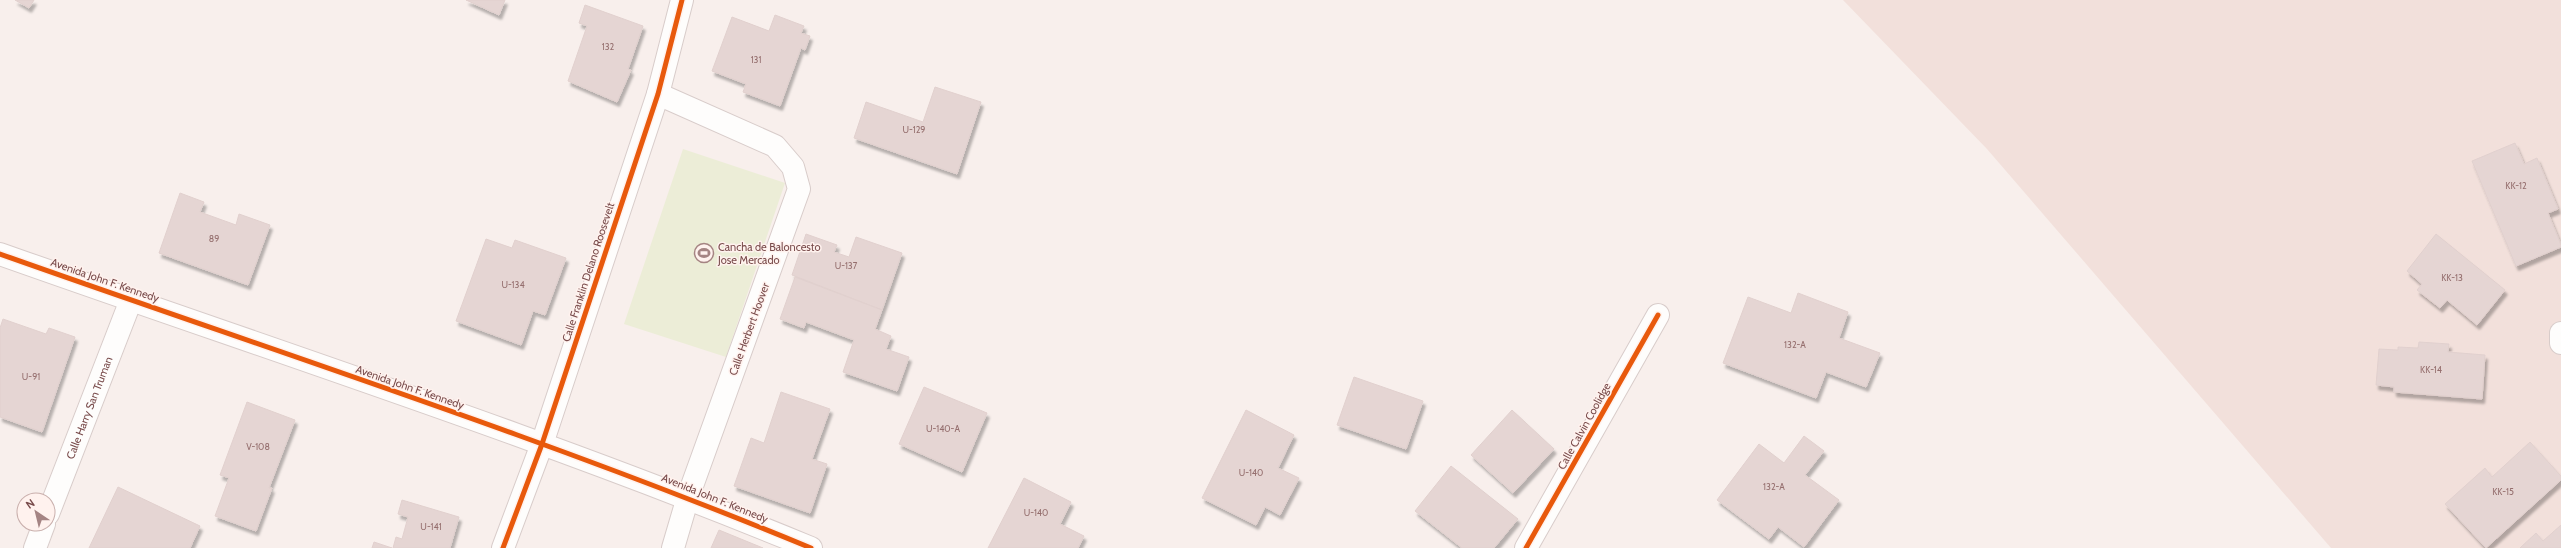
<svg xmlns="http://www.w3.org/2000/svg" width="2561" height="548" viewBox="0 0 2561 548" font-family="Cabin,sans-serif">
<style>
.residential{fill:#f2e0db}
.green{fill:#ecedd7}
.building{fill:#e5d5d3;stroke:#e1d0ce;filter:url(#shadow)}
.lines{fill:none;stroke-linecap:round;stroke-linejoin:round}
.street-casing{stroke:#d8ccca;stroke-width:24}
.street{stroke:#fefdfc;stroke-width:22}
.cycleway-casing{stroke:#fff2ee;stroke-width:8}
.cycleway{stroke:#e8590c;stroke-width:5}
.labels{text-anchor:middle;stroke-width:3;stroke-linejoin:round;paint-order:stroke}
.number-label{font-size:9px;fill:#956f6e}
.poi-label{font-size:11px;fill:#784a4a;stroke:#fff2ee;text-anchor:start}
.street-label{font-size:11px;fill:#784a4a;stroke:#fff2ee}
</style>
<defs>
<filter id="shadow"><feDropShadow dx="2.5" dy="4.5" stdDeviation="1" flood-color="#0004"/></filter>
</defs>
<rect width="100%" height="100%" fill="#f8efec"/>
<polygon class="residential" points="1843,0 2561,0 2561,548 2331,548 1987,149"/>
<polygon class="green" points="683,149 785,183 726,357 624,324"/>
<g class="building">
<polygon points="15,0 34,0 29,8"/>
<polygon points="466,0 505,0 499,15"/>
<polygon points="585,5 643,26 628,69 631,70 617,102 568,81 587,26 579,23"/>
<polygon points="775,15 804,26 801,33 810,36 805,50 801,48 780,106 743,92 746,84 712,71 732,17 769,31"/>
<polygon points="935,87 981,102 957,174 854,138 866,102 923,122"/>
<polygon points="2515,143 2524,164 2537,158 2558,209 2548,213 2561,245 2561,247 2516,266 2472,161"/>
<polygon points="180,193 204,202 200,212 236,225 239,214 270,225 248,285 159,253"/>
<polygon points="806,234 837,245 834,252 849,257 856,237 902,253 882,310 792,275"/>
<polygon points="2436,234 2505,290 2477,325 2447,300 2440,308 2417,290 2422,284 2407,271"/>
<polygon points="486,239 512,248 515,240 566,258 545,315 533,311 521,345 456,321"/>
<polygon points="795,277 882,310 875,329 891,336 886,349 909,357 897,391 843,372 854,340 806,322 804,328 780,319"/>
<polygon points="1798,293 1848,312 1839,338 1880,353 1866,387 1826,372 1816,398 1723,363 1748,297 1791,313"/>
<polygon points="3,319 46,334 49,328 75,337 42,432 0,417 0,328"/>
<polygon points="2419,342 2449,344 2448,352 2485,355 2482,399 2394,392 2394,387 2376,385 2379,349 2398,350 2398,347 2418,348"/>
<polygon points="1354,377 1423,401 1406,449 1337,425"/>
<polygon points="924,387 987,413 962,472 899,444"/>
<polygon points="781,392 830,409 812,459 827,464 810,513 734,486 751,438 764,443"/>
<polygon points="247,402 295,420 269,488 272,488 256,531 215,516 229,478 220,475"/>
<polygon points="1246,410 1294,435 1278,468 1299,478 1280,515 1265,507 1256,525 1202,498"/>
<polygon points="1512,410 1554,449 1513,493 1471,455"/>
<polygon points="1804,436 1824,451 1805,475 1839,500 1804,547 1778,527 1769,539 1717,500 1759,444 1784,463"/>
<polygon points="2530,442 2561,476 2561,480 2486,548 2445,504 2485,468 2492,477"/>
<polygon points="1451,466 1518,519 1494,548 1462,548 1415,511"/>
<polygon points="1024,478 1071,502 1060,524 1084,536 1078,548 988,548"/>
<polygon points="118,487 200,526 190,548 89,548"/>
<polygon points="402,500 459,517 450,548 393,548 396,537 402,539 408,517 398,514"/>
<polygon points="2561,525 2561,548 2520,548 2536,533 2543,541"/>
<polygon points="719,530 763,548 711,548"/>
<polygon points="374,542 392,548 372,548"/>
</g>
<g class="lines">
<defs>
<g id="street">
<polyline points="658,94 775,146 793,167 799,189 688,497 673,548"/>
<path d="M 0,254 C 271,350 545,438 811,548"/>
<polyline points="2561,333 2561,343"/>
<path id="s1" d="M 48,514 L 131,300"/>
<polyline points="35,548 44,524"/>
<polyline points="503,548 542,444 658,94 682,0"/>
<polyline points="1526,548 1658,315"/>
</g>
</defs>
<use href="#street" class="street-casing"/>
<use href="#street" class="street"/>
<defs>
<g id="cycleway">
<path d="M 0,254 C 271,350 545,438 811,548"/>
<polyline points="503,548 542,444 658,94 682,0"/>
<polyline points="1526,548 1658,315"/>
</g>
</defs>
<use href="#cycleway" class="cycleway-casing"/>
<use href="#cycleway" class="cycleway"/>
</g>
<defs>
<symbol id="stadium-ring" viewBox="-11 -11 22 22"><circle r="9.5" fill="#fff2ee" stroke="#a58483" stroke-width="1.5"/><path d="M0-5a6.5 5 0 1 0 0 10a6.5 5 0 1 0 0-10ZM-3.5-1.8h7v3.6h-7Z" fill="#a58483"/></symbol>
</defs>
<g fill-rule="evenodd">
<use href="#stadium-ring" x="693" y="242" width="22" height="22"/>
</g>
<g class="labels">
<g class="number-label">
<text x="608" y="50">132</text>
<text x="756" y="63">131</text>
<text x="914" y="133">U-129</text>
<text x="2516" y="189">KK-12</text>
<text x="214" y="242">89</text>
<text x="846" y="269">U-137</text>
<text x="2452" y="281">KK-13</text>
<text x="513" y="288">U-134</text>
<text x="1795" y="348">132-A</text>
<text x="2431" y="373">KK-14</text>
<text x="31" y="380">U-91</text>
<text x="943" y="432">U-140-A</text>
<text x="258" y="450">V-108</text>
<text x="1251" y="476">U-140</text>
<text x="1774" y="490">132-A</text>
<text x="2503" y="495">KK-15</text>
<text x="1036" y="516">U-140</text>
<text x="431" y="530">U-141</text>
</g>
<g class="poi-label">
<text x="718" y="251">Cancha de Baloncesto<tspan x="718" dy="13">Jose Mercado</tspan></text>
</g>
<g class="street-label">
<text transform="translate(588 272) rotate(-72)" y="4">Calle Franklin Delano Roosevelt</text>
<text transform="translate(105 280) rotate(19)" y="4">Avenida John F. Kennedy</text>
<text transform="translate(749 329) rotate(-70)" y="4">Calle Herbert Hoover</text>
<text transform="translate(410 387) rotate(19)" y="4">Avenida John F. Kennedy</text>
<text dy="4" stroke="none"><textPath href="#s1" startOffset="114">Calle Harry San Truman</textPath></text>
<text transform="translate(1584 426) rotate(-61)" y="4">Calle Calvin Coolidge</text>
<text transform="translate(715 498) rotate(22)" y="4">Avenida John F. Kennedy</text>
</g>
</g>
<g transform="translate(36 512) rotate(325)"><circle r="19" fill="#fff2ee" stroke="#c9afac"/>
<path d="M0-3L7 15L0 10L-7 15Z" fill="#a58483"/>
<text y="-6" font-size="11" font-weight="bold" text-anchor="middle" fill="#784a4a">N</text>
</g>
</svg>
